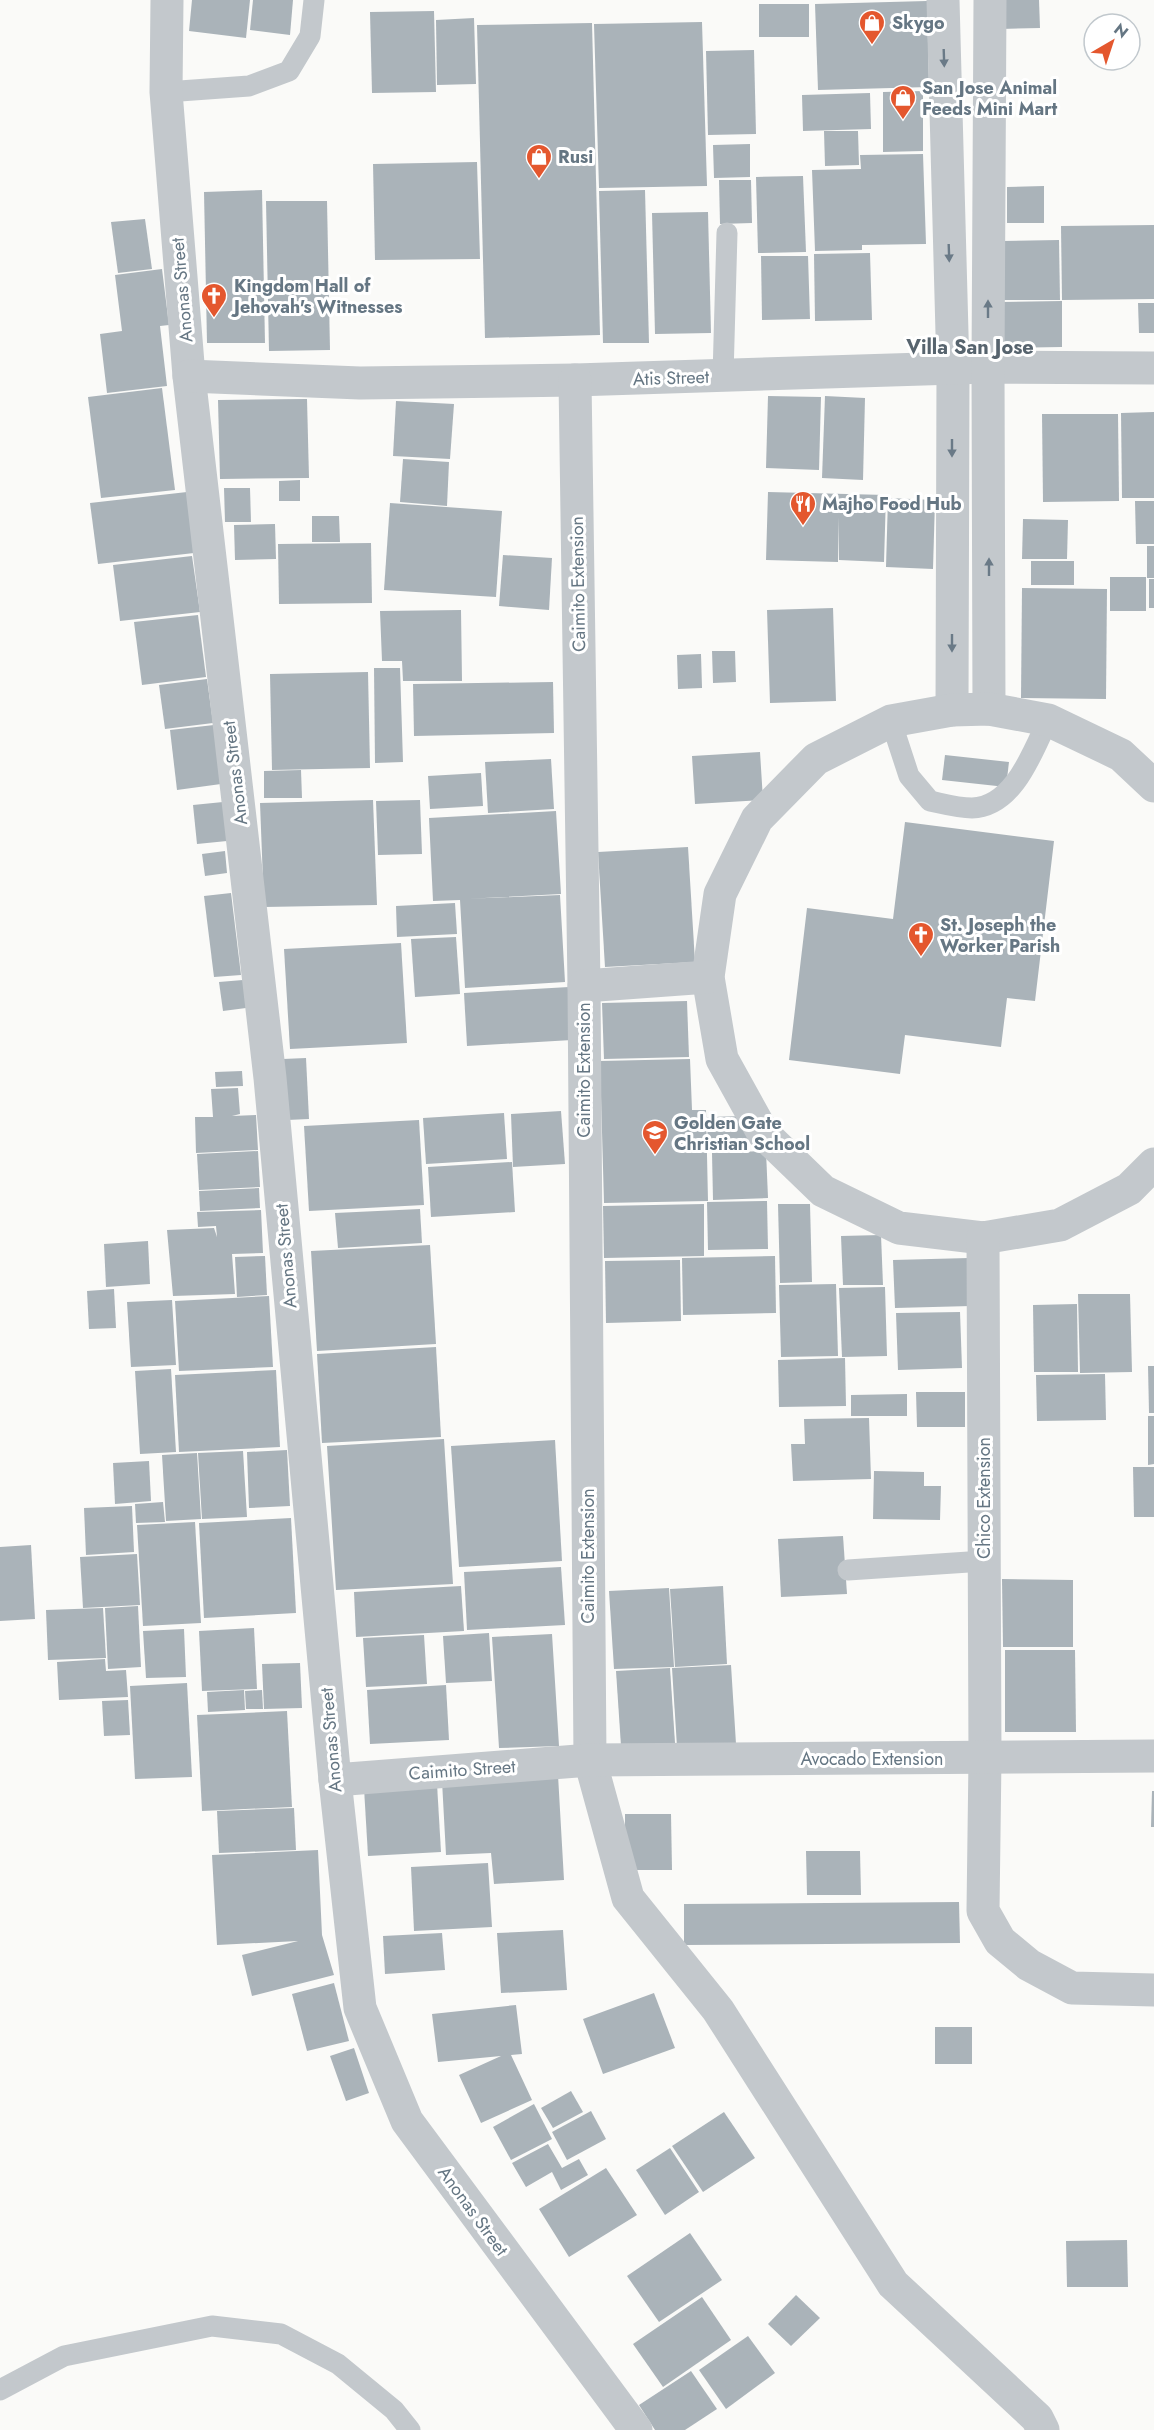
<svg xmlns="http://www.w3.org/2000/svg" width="1154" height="2430" viewBox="0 0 1154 2430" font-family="Jost,sans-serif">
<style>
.building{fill:#aab3b9}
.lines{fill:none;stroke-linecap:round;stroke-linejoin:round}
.lane{stroke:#c3c8cc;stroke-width:21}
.street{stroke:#c3c8cc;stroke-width:33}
.oneway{fill:#6a7a87}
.labels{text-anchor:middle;stroke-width:6;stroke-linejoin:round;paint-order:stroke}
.poi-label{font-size:18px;font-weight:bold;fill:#657683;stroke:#fff;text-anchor:start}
.street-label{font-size:18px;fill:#657683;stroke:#fff}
.neighbourhood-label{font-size:20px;font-weight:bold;fill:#57646e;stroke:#fff}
</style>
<rect width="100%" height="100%" fill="#fafaf8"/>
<g class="building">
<polygon points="192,0 250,0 246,38 189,31"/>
<polygon points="253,0 293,0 290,35 250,30"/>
<polygon points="999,0 1039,0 1040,28 1000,29"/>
<polygon points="927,1 929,87 818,90 815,4"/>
<rect x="759" y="4" width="50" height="33"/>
<polygon points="434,11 436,92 372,93 370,12"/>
<polygon points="474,18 476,84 437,85 436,20"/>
<polygon points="702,22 707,186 599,188 594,24"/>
<polygon points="592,23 600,335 485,338 477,25"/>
<polygon points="754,50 756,134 708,135 706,51"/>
<polygon points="923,91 923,151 883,152 883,92"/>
<polygon points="870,93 871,129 803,131 802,95"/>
<polygon points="824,131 858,131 859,165 825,166"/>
<polygon points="750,144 750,177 714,178 713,145"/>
<polygon points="923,154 926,244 862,245 862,250 815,251 812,170 861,169 860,155"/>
<polygon points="477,162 480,259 375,260 373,164"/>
<polygon points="803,176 806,252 758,253 756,177"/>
<polygon points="719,180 751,180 752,223 720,224"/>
<polygon points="1044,186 1044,223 1007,223 1007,187"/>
<polygon points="262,190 265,343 207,343 204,192"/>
<polygon points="645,190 649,343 603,343 599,191"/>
<polygon points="266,201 327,201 330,350 269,351"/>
<polygon points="708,212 711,333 655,334 652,213"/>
<polygon points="145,219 152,269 118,273 111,222"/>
<polygon points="1154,225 1154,299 1062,300 1061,226"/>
<polygon points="1059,240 1060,300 1003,300 1002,241"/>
<polygon points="870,253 872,320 815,321 814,254"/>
<polygon points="761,256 808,256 810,319 762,320"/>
<polygon points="162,269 169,325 160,326 167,386 107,393 100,334 122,331 115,275"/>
<polygon points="1062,301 1062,347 1004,348 1003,302"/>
<polygon points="1138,303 1154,303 1154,333 1139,333"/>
<polygon points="162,388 175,490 101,498 88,397"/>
<polygon points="768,396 821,397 819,470 766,468"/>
<polygon points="825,396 865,398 863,480 822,478"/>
<polygon points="307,399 309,478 220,479 218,400"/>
<polygon points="396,401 454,404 450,459 393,456"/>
<polygon points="1154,412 1154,498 1122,498 1121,413"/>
<polygon points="1042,414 1118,414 1119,501 1043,502"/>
<polygon points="403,459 449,462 447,506 400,502"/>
<polygon points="300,480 300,501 279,501 279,481"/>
<polygon points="224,488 250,488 251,522 225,522"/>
<polygon points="187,492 194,553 98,564 90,503"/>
<polygon points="768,492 886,495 884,562 839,560 839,517 838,562 766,560"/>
<polygon points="888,498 935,500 933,569 886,567"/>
<polygon points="1135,501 1154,501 1154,544 1136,544"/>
<polygon points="390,503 502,511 496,597 384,590"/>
<polygon points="312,516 339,516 340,542 312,542"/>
<polygon points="1023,519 1068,520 1067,559 1022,559"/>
<polygon points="275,524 276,559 235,560 234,525"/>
<polygon points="371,543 372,603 279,604 278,544"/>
<rect x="1147" y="546" width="7" height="32"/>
<polygon points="503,555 552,558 549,610 499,606"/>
<polygon points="192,556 200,612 120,621 113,565"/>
<rect x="1031" y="561" width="43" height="24"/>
<rect x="1110" y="577" width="36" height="34"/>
<rect x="1149" y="579" width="5" height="29"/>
<polygon points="1022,588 1107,589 1106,699 1021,698"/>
<polygon points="833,608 836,701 770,703 767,610"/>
<polygon points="461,610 462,681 403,681 402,661 382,661 380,611"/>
<polygon points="198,615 206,677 142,685 134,622"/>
<polygon points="712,651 735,651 736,682 713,683"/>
<polygon points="701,654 702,688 678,689 677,655"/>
<polygon points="374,668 400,668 403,762 375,763"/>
<polygon points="368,672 370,768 272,770 270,674"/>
<polygon points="207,679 213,723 165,729 159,685"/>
<polygon points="553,682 554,733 414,736 413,684"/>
<polygon points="214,725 221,784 177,790 170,730"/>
<polygon points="760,752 763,800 695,804 692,756"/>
<polygon points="945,755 1009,762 1006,787 942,780"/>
<polygon points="551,759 554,809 488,813 485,762"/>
<polygon points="301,770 302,798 264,798 264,771"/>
<polygon points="481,773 483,806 430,809 428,776"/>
<polygon points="373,800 377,905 264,907 260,803"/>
<polygon points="420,800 422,854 378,855 376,801"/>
<polygon points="223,802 227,841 197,844 193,805"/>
<polygon points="556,811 561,894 464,899 560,895 565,982 465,988 460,900 433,901 429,818"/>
<polygon points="905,822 1054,841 1035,1001 1007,998 1001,1047 905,1035 900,1074 789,1060 807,908 893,919"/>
<polygon points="688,847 695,962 605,967 598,852"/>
<polygon points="225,851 227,873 205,876 202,854"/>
<polygon points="231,893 241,975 214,977 204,896"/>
<polygon points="455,903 457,934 397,937 396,906"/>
<polygon points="456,937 460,994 415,997 411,939"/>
<polygon points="401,943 407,1043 290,1049 284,949"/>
<polygon points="243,980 246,1008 223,1011 219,982"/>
<polygon points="569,987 572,1040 467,1046 464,993"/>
<polygon points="687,1001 689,1057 604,1059 602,1003"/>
<polygon points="306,1058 309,1119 287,1120 283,1059"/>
<polygon points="690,1059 692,1110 706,1110 708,1201 604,1203 600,1061"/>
<polygon points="242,1071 243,1086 216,1087 215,1072"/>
<polygon points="238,1088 240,1114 232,1116 256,1115 258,1150 196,1153 195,1117 213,1117 211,1089"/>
<polygon points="561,1111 565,1164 513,1167 511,1114"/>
<polygon points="504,1113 507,1159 426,1164 423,1118"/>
<polygon points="748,1116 749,1150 708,1151 707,1117"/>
<polygon points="419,1120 424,1205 309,1211 304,1126"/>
<polygon points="258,1151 260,1187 199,1190 197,1154"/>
<polygon points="766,1151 768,1198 713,1200 712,1153"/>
<polygon points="512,1162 515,1212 431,1217 428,1167"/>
<polygon points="259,1188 260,1208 200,1211 199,1191"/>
<polygon points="767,1201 768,1249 708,1250 707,1202"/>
<polygon points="704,1204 704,1256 604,1258 603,1206"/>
<polygon points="778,1204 810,1204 812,1282 780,1283"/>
<polygon points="420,1209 422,1243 338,1248 335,1213"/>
<polygon points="261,1210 263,1253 232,1254 235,1294 173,1296 167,1230 214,1228 217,1237 216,1226 198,1227 197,1212"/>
<polygon points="881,1235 883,1285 843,1285 841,1236"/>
<polygon points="148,1241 150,1284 106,1287 104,1244"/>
<polygon points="430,1245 436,1344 317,1351 311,1251"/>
<polygon points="265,1256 267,1295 237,1297 235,1257"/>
<polygon points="775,1256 776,1313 683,1315 682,1258"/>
<polygon points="969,1258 971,1306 895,1308 893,1260"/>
<polygon points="680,1260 681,1321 606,1323 605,1261"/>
<polygon points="836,1284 838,1356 781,1357 779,1285"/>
<polygon points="885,1287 887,1356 842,1357 839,1288"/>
<polygon points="114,1289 116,1328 89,1329 87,1291"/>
<polygon points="1078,1294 1130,1294 1132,1372 1080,1373"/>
<polygon points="269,1296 273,1367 179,1371 175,1301"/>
<polygon points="172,1300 176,1365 131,1367 127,1302"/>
<polygon points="1077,1304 1078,1372 1034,1372 1033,1305"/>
<polygon points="960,1312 962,1368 898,1370 896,1313"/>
<polygon points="436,1347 441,1437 322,1443 317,1354"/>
<polygon points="845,1358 846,1406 779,1407 778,1360"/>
<polygon points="1148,1366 1154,1366 1154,1413 1149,1413"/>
<polygon points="171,1369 176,1452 140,1454 135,1371"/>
<polygon points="276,1370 280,1447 179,1452 175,1375"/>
<polygon points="1105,1374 1106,1420 1037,1421 1036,1375"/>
<polygon points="916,1392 965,1392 965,1427 917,1427"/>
<polygon points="907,1394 907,1416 851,1416 851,1395"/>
<polygon points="1148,1416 1154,1416 1154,1464 1148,1465"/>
<polygon points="869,1418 871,1479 793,1481 791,1444 805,1444 804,1419"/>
<polygon points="444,1439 453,1584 336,1590 327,1446"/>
<polygon points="555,1440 562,1561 459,1567 451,1446"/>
<polygon points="287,1450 290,1506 249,1508 247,1452"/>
<polygon points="243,1451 247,1517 202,1519 198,1453"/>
<polygon points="197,1453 201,1519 166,1521 162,1455"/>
<polygon points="149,1461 151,1501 115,1504 113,1463"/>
<polygon points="1133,1467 1154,1467 1154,1517 1134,1517"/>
<polygon points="874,1471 924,1472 924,1486 941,1486 940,1520 873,1519"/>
<polygon points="163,1502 165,1522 136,1523 135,1504"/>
<polygon points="132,1506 134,1552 86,1555 84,1508"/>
<polygon points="291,1518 296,1613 204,1618 199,1523"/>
<polygon points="195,1522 201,1623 143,1626 137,1525"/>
<polygon points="843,1536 847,1594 781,1597 778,1539"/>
<polygon points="31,1545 35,1619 0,1621 0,1547"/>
<polygon points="137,1554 140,1605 83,1608 80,1557"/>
<polygon points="561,1567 565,1625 467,1630 464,1572"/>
<polygon points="1002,1579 1073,1580 1073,1647 1003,1647"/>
<polygon points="461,1586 464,1631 356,1637 354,1592"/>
<polygon points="723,1586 727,1664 675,1667 670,1589"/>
<polygon points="669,1588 674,1667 614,1669 609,1591"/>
<polygon points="138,1606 141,1667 108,1669 105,1608"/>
<polygon points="103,1608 106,1658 48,1660 46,1610"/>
<polygon points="254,1628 257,1689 202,1691 199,1631"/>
<polygon points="184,1629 186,1677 146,1678 143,1631"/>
<polygon points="489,1633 492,1681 446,1683 443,1636"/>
<polygon points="552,1634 559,1746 499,1748 492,1637"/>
<polygon points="424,1635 427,1684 366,1687 363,1638"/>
<polygon points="1005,1650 1075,1650 1076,1732 1005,1732"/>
<polygon points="105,1659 106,1671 126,1670 128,1697 59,1700 57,1662"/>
<polygon points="300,1663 302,1708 264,1709 262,1664"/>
<polygon points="731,1665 736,1744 677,1747 672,1668"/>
<polygon points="670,1668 675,1743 621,1746 616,1671"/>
<polygon points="187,1683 192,1777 135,1779 130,1686"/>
<polygon points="446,1685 449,1740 370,1744 367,1690"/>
<polygon points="244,1690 245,1710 208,1712 207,1692"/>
<polygon points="262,1690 263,1709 246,1709 245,1691"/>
<polygon points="128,1700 130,1735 104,1736 102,1701"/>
<polygon points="287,1711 292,1807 202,1811 197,1715"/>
<polygon points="558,1775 564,1880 494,1884 491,1853 446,1855 442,1781"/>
<polygon points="437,1784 441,1852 368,1856 364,1788"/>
<polygon points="1152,1791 1154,1791 1154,1827 1151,1827"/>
<polygon points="294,1808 296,1850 219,1853 217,1811"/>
<polygon points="625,1814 671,1814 672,1870 625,1870"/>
<polygon points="318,1850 322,1935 334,1975 252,1996 242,1955 298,1941 217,1945 212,1855"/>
<polygon points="806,1851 860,1851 861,1895 807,1895"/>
<polygon points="488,1863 492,1927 414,1931 411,1867"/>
<polygon points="959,1902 960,1943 684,1945 684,1904"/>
<polygon points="563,1930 567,1990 501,1993 497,1933"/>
<polygon points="442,1933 445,1970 385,1974 383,1936"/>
<polygon points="334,1983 349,2041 307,2051 292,1994"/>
<polygon points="654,1993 675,2048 603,2074 583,2019"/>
<polygon points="516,2005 522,2054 511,2055 532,2100 481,2123 459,2075 501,2056 438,2062 432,2014"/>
<rect x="935" y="2027" width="37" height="37"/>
<polygon points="354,2048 369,2093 346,2101 330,2056"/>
<polygon points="571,2091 583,2112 553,2128 541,2108"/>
<polygon points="534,2104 552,2139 511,2160 493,2127"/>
<polygon points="591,2111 606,2139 567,2160 552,2132"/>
<polygon points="724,2112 755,2158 703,2192 672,2146"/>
<polygon points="548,2144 562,2168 579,2159 588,2175 561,2190 552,2172 526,2187 512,2163"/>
<polygon points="670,2148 699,2192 665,2215 636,2170"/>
<polygon points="606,2168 637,2215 569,2257 539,2209"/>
<polygon points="690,2233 722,2280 659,2322 627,2276"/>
<polygon points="1127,2240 1128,2287 1067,2287 1066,2241"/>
<polygon points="796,2295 820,2318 791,2346 768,2324"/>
<polygon points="702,2297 731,2340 663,2387 633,2344"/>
<polygon points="748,2336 775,2373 726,2409 699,2370"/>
<polygon points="691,2371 717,2409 685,2430 655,2430 639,2405"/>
</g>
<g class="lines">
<g class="lane">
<polyline points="166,92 249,86 289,71 310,36 314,0"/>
<polyline points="723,376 727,233"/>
<path d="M 891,721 L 909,776 L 930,801 C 944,804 958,808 972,808 C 1014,807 1033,751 1048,720"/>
<polyline points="848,1570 984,1561"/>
<polyline points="0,2390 64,2356 212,2326 281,2334 338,2364 394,2410 410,2430"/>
</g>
<g class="street">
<polyline points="167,0 166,92 189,376 270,1078 335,1780 360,2008 407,2121 636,2430"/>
<polyline points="943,0 953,370 952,710"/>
<polyline points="189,376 360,383 575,380 988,367 1154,368"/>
<polyline points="575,380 584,986 590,1760 628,1898 718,2010 893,2284 1037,2418 1043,2430"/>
<polyline points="989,709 988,367 990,0"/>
<polyline points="1154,786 1121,755 1048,720 989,709 952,710 891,721 816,759 757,819 720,894 708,977 722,1059 763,1133 823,1191 899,1228 983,1238 1060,1225 1129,1189 1154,1164"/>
<polyline points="584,986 708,977"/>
<polyline points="983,1238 985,1758 983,1911 1000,1941 1029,1965 1072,1988 1154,1990"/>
<polyline points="335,1780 590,1760 1154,1756"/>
</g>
</g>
<defs><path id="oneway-solid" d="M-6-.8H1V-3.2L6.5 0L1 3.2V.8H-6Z" transform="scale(1.5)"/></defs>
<g class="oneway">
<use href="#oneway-solid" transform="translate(944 58) rotate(88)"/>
<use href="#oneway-solid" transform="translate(949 253) rotate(88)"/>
<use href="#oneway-solid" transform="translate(988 309) rotate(-90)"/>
<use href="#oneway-solid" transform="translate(952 448) rotate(90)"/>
<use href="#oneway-solid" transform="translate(989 567) rotate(-90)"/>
<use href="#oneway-solid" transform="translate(952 643) rotate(90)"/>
</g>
<defs>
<symbol id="shop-pin" viewBox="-11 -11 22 30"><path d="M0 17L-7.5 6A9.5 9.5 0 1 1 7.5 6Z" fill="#e4572e" stroke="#fff"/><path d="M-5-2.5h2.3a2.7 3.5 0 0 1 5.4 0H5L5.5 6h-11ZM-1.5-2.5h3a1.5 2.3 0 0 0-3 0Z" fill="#fff"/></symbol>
<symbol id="church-pin" viewBox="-11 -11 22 30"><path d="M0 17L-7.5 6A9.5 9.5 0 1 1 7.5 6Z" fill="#e4572e" stroke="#fff"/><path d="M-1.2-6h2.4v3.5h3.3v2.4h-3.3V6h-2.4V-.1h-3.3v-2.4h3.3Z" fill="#fff"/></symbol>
<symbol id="restaurant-pin" viewBox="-11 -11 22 30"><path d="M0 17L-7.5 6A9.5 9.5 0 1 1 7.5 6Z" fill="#e4572e" stroke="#fff"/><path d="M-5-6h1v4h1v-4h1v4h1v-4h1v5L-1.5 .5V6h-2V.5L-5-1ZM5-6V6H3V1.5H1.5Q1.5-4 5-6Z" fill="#fff"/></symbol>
<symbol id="school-pin" viewBox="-11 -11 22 30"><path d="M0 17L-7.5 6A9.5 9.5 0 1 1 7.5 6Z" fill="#e4572e" stroke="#fff"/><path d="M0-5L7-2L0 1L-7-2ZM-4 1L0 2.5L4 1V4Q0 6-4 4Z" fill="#fff"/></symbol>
</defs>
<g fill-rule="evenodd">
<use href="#shop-pin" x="857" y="8" width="30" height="40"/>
<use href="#shop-pin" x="888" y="83" width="30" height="40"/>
<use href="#shop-pin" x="524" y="142" width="30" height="40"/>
<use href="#church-pin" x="199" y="281" width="30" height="40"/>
<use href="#restaurant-pin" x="788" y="489" width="30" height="40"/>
<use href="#church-pin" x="906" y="920" width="30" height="40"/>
<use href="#school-pin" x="640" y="1118" width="30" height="40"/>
</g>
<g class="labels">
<g class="poi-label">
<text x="892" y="29">Skygo</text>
<text x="922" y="94">San Jose Animal<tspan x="922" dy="21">Feeds Mini Mart</tspan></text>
<text x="558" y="163">Rusi</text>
<text x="234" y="292">Kingdom Hall of<tspan x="234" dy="21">Jehovah's Witnesses</tspan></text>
<text x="822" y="510">Majho Food Hub</text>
<text x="940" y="931">St. Joseph the<tspan x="940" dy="21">Worker Parish</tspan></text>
<text x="674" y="1129">Golden Gate<tspan x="674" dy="21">Christian School</tspan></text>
</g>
<g class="street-label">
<text transform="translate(182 290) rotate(-95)" y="6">Anonas Street</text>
<text transform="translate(671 378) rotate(-2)" y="6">Atis Street</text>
<text transform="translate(578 584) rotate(-91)" y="6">Caimito Extension</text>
<text transform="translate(235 773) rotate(-97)" y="6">Anonas Street</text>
<text transform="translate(584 1070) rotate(-90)" y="6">Caimito Extension</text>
<text transform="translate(286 1256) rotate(-95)" y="6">Anonas Street</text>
<text transform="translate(984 1498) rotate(-90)" y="6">Chico Extension</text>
<text transform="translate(588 1556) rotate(-90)" y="6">Caimito Extension</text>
<text transform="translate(331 1740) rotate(-95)" y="6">Anonas Street</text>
<text x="872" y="1765">Avocado Extension</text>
<text transform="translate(462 1770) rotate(-4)" y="6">Caimito Street</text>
<text transform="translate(473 2211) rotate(54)" y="6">Anonas Street</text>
</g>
<g class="neighbourhood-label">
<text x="970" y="354">Villa San Jose</text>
</g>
</g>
<g transform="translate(1112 42) rotate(39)"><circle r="28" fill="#ffffff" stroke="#c1c8cd" stroke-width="1.5"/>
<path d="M0-4.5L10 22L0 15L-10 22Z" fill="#e4572e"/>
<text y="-9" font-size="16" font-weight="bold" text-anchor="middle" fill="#657683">N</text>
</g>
</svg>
